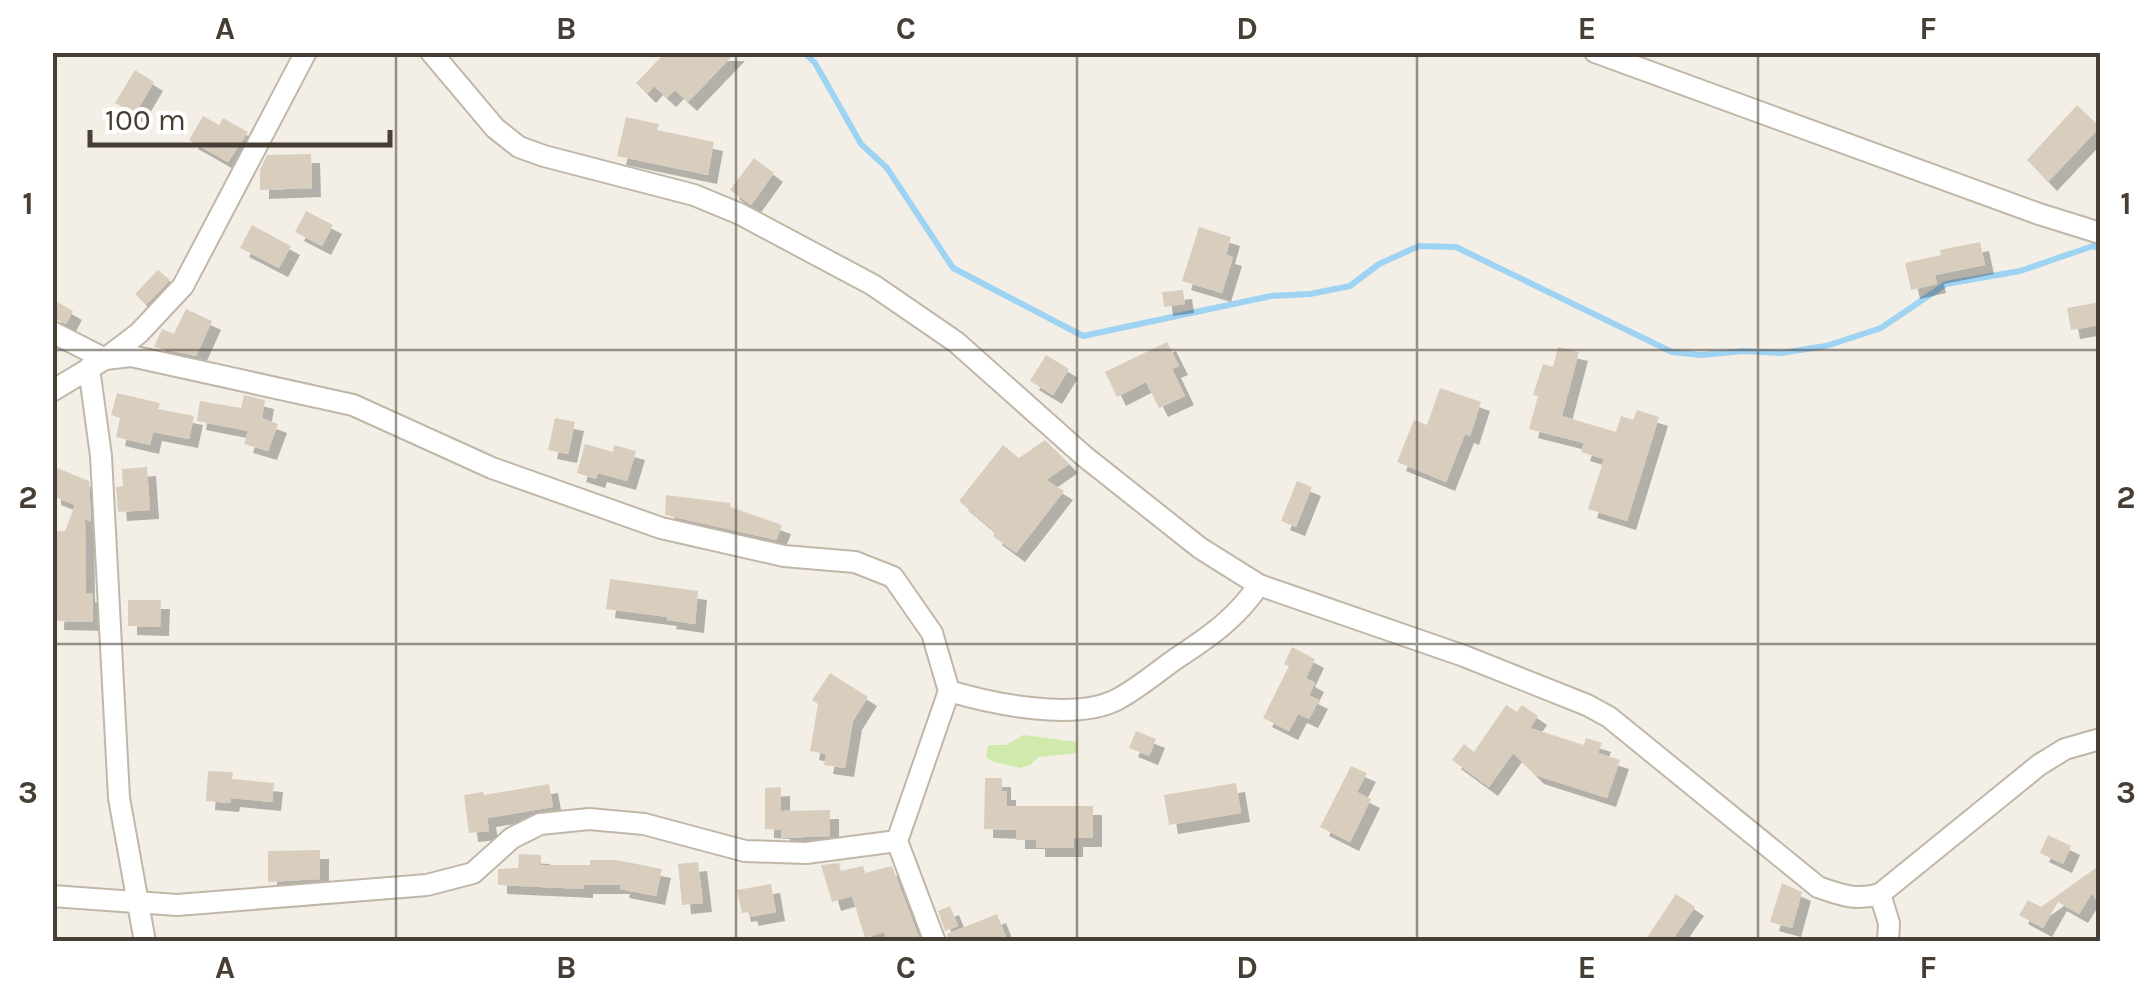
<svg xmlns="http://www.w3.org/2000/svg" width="2153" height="994" viewBox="0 0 2153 994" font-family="Karla,sans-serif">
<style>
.green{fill:#d0eaad}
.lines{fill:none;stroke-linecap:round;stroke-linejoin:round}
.stream{stroke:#9fd3f3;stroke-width:6}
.building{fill:#d9cdbe;filter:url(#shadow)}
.minor-casing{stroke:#c0b7a8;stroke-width:24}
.minor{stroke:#fff;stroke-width:20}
.grid{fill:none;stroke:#473f35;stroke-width:2.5;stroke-opacity:0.55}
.neatline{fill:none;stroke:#473f35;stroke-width:4}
.grid-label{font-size:32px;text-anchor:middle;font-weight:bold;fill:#473f35}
</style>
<defs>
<filter id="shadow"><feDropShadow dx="9" dy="9" stdDeviation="0" flood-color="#0004"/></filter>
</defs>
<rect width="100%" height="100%" fill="#f4efe6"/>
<polygon class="green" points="1023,735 1078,742 1077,753 1039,757 1030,765 1020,768 994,762 986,757 988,745 1006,745"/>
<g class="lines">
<polyline class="stream" points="804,52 815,63 861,144 887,168 953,268 1083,336 1271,296 1310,294 1350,286 1379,264 1419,246 1456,247 1672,352 1701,355 1744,351 1781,353 1826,346 1881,328 1946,284 2020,271 2093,246 2100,249"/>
</g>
<g class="building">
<polygon points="666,52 736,52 688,102 675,90 667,98 654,86 647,94 636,83"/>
<polygon points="135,70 154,82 135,114 115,103"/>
<polygon points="2077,105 2100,127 2048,182 2027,160"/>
<polygon points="203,116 219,125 223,118 248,132 228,162 189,140"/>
<polygon points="626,117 659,124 657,130 714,142 708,175 617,156"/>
<polygon points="311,154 312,188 260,190 260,170 267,155"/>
<polygon points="754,158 774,173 751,205 730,190"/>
<polygon points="306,211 333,225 322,246 295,232"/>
<polygon points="252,225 291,246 279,268 240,248"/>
<polygon points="1199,227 1231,237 1226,255 1233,257 1222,293 1182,281"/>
<polygon points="1980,242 1985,265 1935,275 1937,284 1911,290 1905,263 1941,255 1940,250"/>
<polygon points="158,270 170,280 146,305 135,294"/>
<polygon points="1183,290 1185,304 1164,307 1162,292"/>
<polygon points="52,299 73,311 66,324 52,318"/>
<polygon points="2100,302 2100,325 2071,330 2067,308"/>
<polygon points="186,309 212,321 196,356 154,347 162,329 174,334"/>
<polygon points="1167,342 1179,366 1172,369 1185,396 1159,408 1146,382 1117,397 1105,372"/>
<polygon points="1558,347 1579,352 1562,416 1616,432 1621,416 1633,420 1637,410 1659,417 1627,521 1588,509 1604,459 1581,452 1584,443 1529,429 1538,396 1533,395 1543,364 1553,367"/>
<polygon points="1046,355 1069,369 1053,395 1030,381"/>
<polygon points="1440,388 1481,402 1470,436 1465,434 1446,482 1397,462 1414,420 1427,425"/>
<polygon points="117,393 160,403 158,409 194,416 189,439 153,432 150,445 116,437 120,418 111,415"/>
<polygon points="244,395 265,400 262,418 278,424 268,451 244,444 248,431 197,421 200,401 241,408"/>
<polygon points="555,418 575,422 568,454 548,450"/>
<polygon points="1045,440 1069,464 1046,480 1064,491 1016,553 993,536 995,532 959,501 1003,445 1019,458"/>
<polygon points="585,444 613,452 614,445 636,451 627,481 598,473 596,479 577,473"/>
<polygon points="147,467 150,510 118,512 116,487 123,486 122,469"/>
<polygon points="57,468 89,481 91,522 85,519 86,593 93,594 93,622 55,621 57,565 52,565 52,531 65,531 75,505 52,496 52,480"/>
<polygon points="1297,481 1312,487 1296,527 1281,521"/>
<polygon points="666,495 730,503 730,507 782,525 776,540 665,515"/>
<polygon points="610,579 698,591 695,624 667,620 668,617 606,609"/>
<polygon points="128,600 161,600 160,627 128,626"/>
<polygon points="1292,647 1315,659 1306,678 1315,683 1309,695 1319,700 1309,719 1298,714 1289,731 1263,718 1289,666 1284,664"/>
<polygon points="830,673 868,697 853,721 845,768 824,765 826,754 810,751 818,704 812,700"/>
<polygon points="1506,705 1517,712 1522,705 1538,716 1530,728 1584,745 1586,738 1602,743 1598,753 1620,760 1607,798 1535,775 1513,753 1489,787 1452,760 1464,744 1474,752"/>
<polygon points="1136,731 1156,739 1149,756 1129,748"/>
<polygon points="1351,766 1367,773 1357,792 1371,799 1350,842 1320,827"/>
<polygon points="208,771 233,772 232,779 274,783 272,802 231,798 230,803 206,801"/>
<polygon points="985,778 1002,778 1002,791 1007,791 1007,806 1093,806 1093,838 1074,838 1074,848 1036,848 1036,840 1016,840 1016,830 984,829"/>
<polygon points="1236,783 1241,813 1169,825 1164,795"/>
<polygon points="549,784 553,807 487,818 489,831 469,833 464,795 483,792 484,795"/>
<polygon points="781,787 781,811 830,810 830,836 781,838 781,830 765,829 765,788"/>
<polygon points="2048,835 2071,846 2063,864 2040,853"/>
<polygon points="320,850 320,879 268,882 268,851"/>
<polygon points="519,854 541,855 541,865 590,865 590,860 616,860 662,869 656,896 620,889 621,885 584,885 584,889 498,885 498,869 518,868"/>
<polygon points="698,862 703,903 682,905 678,864"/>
<polygon points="839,863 841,871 863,866 865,873 892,866 920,940 888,942 884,932 865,938 852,896 832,902 821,865"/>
<polygon points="2100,865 2100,906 2092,893 2079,914 2058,902 2043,928 2019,915 2028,900 2041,907"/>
<polygon points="1782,883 1802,892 1792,928 1770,922"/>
<polygon points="771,884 776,912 750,917 748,912 742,913 737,890"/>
<polygon points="1676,894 1695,907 1671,942 1644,942"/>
<polygon points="950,906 958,926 945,931 938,911"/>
<polygon points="997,914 1008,942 948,942 947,934"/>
</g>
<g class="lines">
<defs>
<g id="minor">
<path d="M 431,52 L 495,128 L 519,147 L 544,156 L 694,195 L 740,214 L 873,285 L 956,342 L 1084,456 L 1200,548 L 1259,585 L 1464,656 L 1587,705 L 1609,717 L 1818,887 C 1841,895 1856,901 1880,894 L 2039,765 L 2065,749 L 2100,739"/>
<polyline points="1595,52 2039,214 2100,233"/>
<polyline points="52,332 105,359 131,356 353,405 492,468 661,528 784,556 855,562 893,577 932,633 949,691 897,841 935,942"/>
<polyline points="89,368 101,456 119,798 145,942"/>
<polyline points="52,391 105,359 139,333 183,286 306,52"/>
<path d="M 949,691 C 993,704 1074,721 1116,700 C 1138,689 1159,670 1180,656 C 1212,635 1237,617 1259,585"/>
<polyline points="1880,894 1889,923 1888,942"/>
<polyline points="52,896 177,905 427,885 473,873 512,838 540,824 589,819 644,824 745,851 806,853 897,841"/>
</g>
</defs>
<use href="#minor" class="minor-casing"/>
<use href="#minor" class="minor"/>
</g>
<path class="grid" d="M 396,52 L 396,942M 736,52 L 736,942M 1077,52 L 1077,942M 1417,52 L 1417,942M 1758,52 L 1758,942M 52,350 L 2100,350M 52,644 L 2100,644"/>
<rect width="2153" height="994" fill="none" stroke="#ffffff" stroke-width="110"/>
<path d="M90 130v15h300v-15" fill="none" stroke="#473f35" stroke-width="5"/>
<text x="105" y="130" font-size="30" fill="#473f35" stroke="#ffffff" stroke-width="8" paint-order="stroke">100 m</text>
<rect x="55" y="55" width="2043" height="884" class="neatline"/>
<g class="grid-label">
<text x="225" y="39">A</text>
<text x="566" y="39">B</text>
<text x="906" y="39">C</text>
<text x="1247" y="39">D</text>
<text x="1587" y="39">E</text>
<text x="1928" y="39">F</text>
<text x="28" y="214">1</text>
<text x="2126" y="214">1</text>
<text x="28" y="508">2</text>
<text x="2126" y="508">2</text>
<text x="28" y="803">3</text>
<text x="2126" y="803">3</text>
<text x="225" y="978">A</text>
<text x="566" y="978">B</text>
<text x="906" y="978">C</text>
<text x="1247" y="978">D</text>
<text x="1587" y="978">E</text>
<text x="1928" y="978">F</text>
</g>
</svg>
